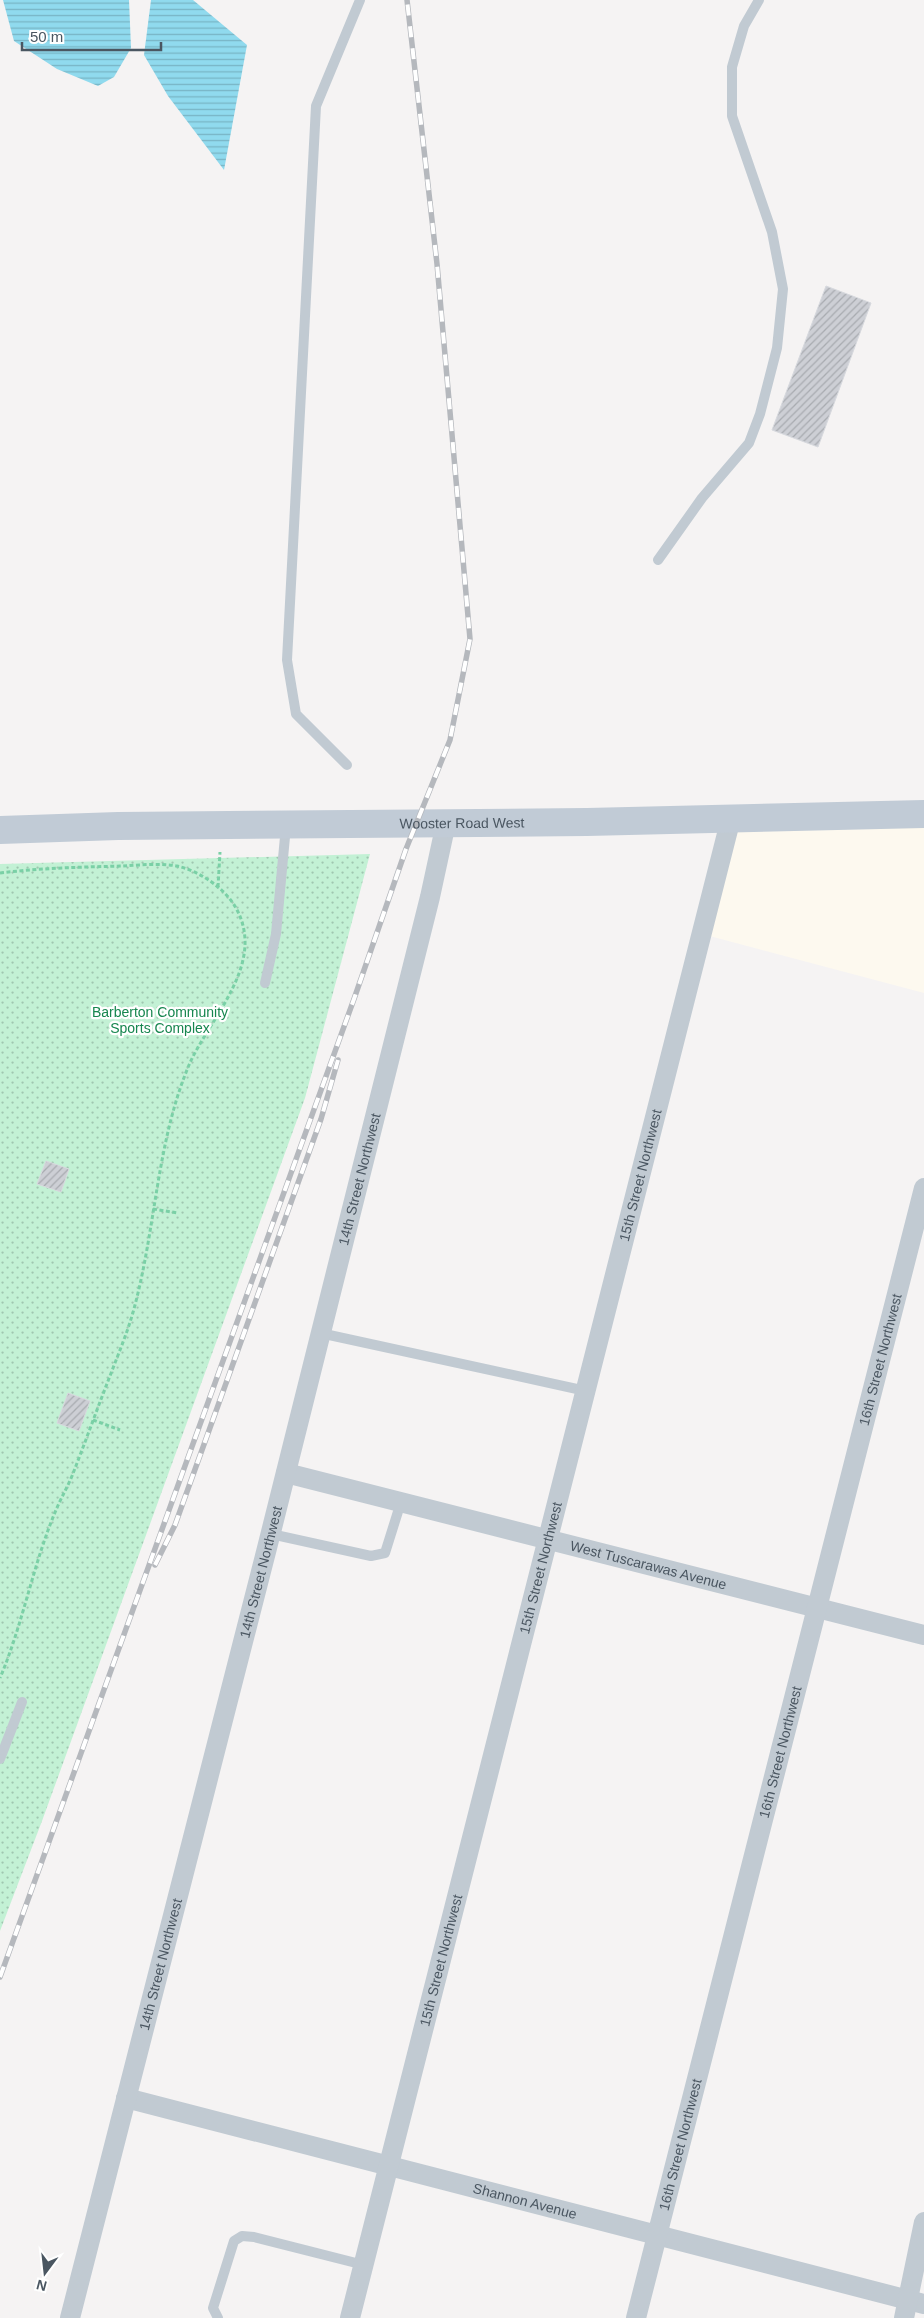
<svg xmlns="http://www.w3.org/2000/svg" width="924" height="2318" viewBox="0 0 924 2318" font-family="Helvetica,sans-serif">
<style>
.commercial{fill:#fdf9ef}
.park{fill:url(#park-dots)}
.water{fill:url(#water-rules)}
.building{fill:url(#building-hatch);stroke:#d7d9de}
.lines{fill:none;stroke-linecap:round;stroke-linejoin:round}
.path{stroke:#7ad0a6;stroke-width:3;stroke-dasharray:4 2.5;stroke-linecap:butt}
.lane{stroke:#c1cad2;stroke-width:10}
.street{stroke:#c1cad2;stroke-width:20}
.secondary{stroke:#c1cbd6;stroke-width:28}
.rail-casing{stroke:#b5b8bd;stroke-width:5.5}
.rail{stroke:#fff;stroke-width:4;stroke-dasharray:11;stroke-linecap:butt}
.labels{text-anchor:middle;stroke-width:4.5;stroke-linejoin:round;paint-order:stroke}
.street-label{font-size:14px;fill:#4a5661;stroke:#fff}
.park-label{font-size:14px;fill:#17864f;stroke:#fff}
</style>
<defs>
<pattern id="park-dots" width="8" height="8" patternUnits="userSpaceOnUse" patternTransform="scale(1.25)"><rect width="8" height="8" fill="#c3f1d5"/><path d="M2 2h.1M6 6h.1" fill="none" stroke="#a0c6b0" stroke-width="1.8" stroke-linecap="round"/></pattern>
<pattern id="water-rules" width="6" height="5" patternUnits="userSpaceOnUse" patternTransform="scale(1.25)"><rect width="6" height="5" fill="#90daee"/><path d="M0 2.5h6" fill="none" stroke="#78b4c4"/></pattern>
<pattern id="building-hatch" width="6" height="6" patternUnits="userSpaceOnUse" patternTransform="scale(1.25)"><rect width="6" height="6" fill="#cdcfd5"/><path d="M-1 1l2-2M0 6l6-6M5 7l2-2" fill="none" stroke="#a8abb0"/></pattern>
</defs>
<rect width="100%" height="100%" fill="#f5f3f3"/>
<polygon class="commercial" points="924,814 924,993 702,934 731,818"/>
<polygon class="park" points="370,854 305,1098 42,1821 0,1931 0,864"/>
<g class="water">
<polygon points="3,0 129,0 131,48 114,77 98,86 57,69 14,41"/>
<polygon points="151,0 193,0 247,45 224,170 168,96 144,55"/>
</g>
<g class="building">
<polygon points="826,286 871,303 818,447 772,430"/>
<polygon points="46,1161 69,1169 61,1192 37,1184"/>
<polygon points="68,1393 90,1401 79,1431 57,1423"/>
</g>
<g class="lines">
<g class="path">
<path d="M 0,873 C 41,868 82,867 123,866 C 140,865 160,863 177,866 C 199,871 225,888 236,908 C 267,964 210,1017 189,1065 C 157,1141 156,1225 135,1305 C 129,1329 119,1352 110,1376 C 97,1409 85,1443 72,1476 C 67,1488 61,1498 56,1510 C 33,1564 23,1624 0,1678"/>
<polyline points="218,887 220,852"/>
<polyline points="153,1209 178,1213"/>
<polyline points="93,1420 120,1430"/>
</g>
<g class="lane">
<polyline points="658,560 702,498 749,443 760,414 777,348 783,289 772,232 732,116 732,67 744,26 759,0"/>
<polyline points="347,765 296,714 287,660 316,106 360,0"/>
<polyline points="265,983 276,934 286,826"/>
<polyline points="320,1333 586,1391"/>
<polyline points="271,1534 371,1556 385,1553 401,1502"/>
<polyline points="0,1759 22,1702"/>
<polyline points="218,2318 213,2308 234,2241 242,2236 254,2237 364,2265"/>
</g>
<g class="street">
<path id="s1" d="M 286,1473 L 924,1635"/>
<path id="s2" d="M 126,2098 L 924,2304"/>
<path id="s3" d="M 70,2318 L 267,1548 L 430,897 L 446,823"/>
<path id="s4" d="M 350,2318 L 731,818"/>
<path id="s5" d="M 636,2318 L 924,1188"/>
<polyline points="904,2318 924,2222"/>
</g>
<path class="secondary" id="s6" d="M 0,830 L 118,826 L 587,822 L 924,814"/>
<defs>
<g id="rail">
<polyline points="155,1565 175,1525 321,1119 338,1060"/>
<polyline points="0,1977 354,999 406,849 450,740 470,639 437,264 407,0"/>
</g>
</defs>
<use href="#rail" class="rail-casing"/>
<use href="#rail" class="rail"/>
</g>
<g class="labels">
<g class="street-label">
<text dy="5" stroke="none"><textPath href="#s6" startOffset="462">Wooster Road West</textPath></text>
<text dy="5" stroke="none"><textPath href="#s4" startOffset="1179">15th Street Northwest</textPath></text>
<text dy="5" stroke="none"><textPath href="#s3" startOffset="1175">14th Street Northwest</textPath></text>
<text dy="5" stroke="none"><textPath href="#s5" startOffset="989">16th Street Northwest</textPath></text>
<text dy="5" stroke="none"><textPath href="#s1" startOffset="374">West Tuscarawas Avenue</textPath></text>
<text dy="5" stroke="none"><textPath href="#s4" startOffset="774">15th Street Northwest</textPath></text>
<text dy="5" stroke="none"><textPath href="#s3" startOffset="770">14th Street Northwest</textPath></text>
<text dy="5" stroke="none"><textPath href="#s5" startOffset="584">16th Street Northwest</textPath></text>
<text dy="5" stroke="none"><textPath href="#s4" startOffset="369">15th Street Northwest</textPath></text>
<text dy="5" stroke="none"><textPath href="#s3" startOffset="365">14th Street Northwest</textPath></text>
<text dy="5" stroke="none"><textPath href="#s5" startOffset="179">16th Street Northwest</textPath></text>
<text dy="5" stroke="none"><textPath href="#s2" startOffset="412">Shannon Avenue</textPath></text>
</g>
<g class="park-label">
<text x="160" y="1017">Barberton Community<tspan x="160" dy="16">Sports Complex</tspan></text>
</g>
</g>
<g transform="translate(45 2273) rotate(195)" stroke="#ffffff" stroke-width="4" paint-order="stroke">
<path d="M0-4L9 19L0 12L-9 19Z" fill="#4a5661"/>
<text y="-8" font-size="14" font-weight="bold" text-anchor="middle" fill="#4a5661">N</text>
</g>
<path d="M22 42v8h139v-8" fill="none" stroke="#4a5661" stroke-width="2.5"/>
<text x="30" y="42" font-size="15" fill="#4a5661" stroke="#ffffff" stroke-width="4" paint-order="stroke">50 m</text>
</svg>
